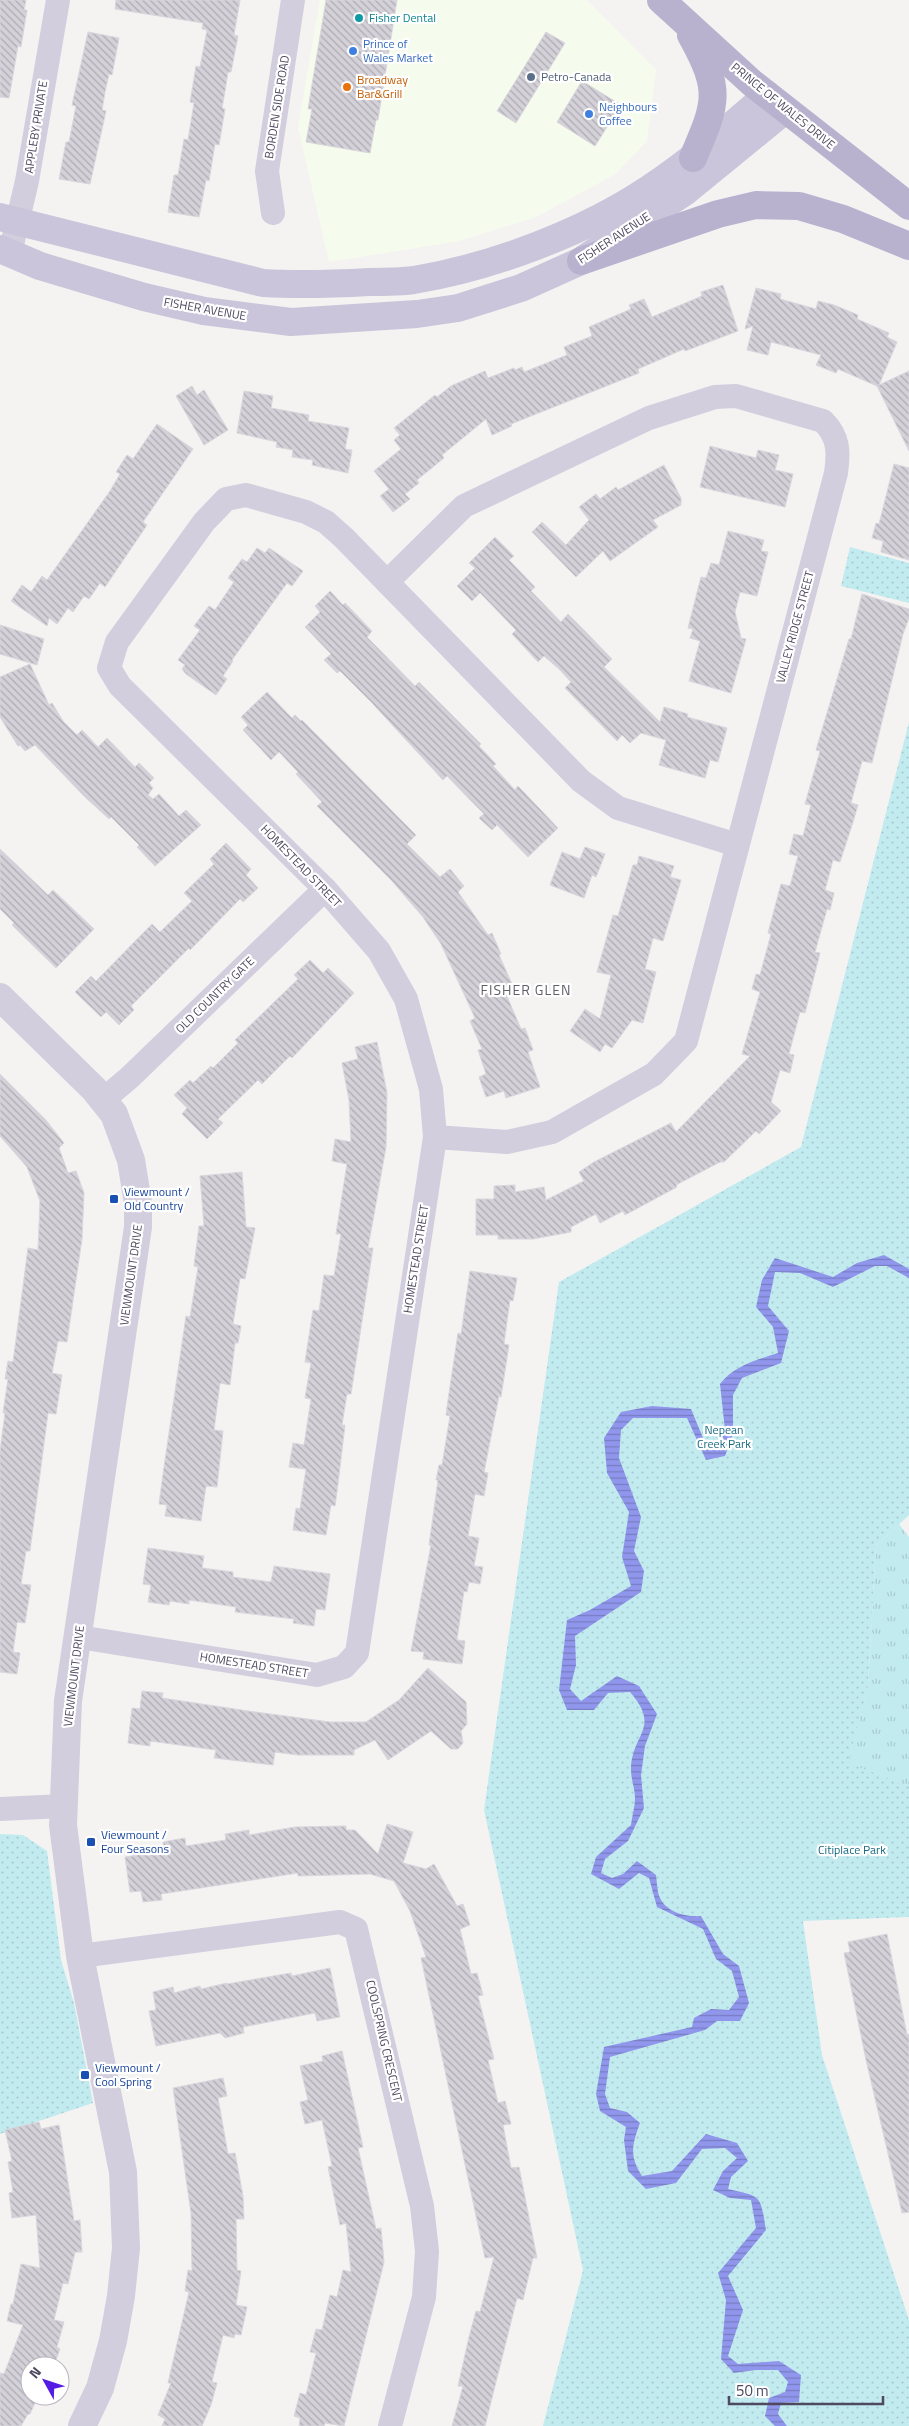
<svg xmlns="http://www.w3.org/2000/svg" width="909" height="2426" viewBox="0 0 909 2426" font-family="'Titillium Web',sans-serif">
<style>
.commercial{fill:#f6fced}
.grass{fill:url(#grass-tufts)}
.park{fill:url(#park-dots)}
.water{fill:url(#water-rules)}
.building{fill:url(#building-back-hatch);stroke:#d9d6dd}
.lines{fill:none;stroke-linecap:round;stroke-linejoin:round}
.minor{stroke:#d2cede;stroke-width:24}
.tertiary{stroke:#d2cede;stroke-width:28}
.secondary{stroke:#cac5da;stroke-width:28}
.primary{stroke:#b9b2cf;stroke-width:28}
.culture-dot{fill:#0f9aa8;stroke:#fff;stroke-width:2}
.shop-dot{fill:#3f7fe0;stroke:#fff;stroke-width:2}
.service-dot{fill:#5c6f8a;stroke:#fff;stroke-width:2}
.food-dot{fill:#e8710a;stroke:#fff;stroke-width:2}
.transit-dot{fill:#1a4fb4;stroke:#fff;stroke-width:2}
.labels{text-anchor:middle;stroke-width:4.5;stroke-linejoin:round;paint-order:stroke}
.culture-label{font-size:12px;fill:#0d838f;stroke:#fff;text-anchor:start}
.shop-label{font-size:12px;fill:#366cbe;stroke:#fff;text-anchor:start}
.service-label{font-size:12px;fill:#4e5e75;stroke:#fff;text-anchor:start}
.food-label{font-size:12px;fill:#c56008;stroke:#fff;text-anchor:start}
.street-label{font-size:12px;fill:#4e495f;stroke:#fff}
.transit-label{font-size:12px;fill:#164399;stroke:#fff;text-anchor:start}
.park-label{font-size:12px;fill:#196a82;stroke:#fff}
.neighbourhood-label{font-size:14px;letter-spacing:1px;fill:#605e67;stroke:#fff}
</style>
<defs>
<pattern id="grass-tufts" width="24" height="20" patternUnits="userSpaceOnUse" patternTransform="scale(1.25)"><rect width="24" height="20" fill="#c2ebf0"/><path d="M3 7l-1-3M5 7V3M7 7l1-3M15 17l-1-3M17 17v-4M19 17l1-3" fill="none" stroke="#a8cbd0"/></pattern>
<pattern id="park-dots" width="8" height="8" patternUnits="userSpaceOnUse" patternTransform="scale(1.25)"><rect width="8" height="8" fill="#c2ebf0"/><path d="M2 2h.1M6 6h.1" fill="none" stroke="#a8cbd0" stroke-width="1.8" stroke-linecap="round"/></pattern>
<pattern id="water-rules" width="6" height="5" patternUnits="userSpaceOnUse" patternTransform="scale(1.25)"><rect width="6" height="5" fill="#9096ec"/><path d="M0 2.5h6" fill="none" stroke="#787cc2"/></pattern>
<pattern id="building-back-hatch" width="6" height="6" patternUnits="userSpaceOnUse" patternTransform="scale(1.25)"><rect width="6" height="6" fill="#d4d1d9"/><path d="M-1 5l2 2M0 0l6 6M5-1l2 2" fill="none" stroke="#aeacb3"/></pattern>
</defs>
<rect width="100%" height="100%" fill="#f4f3f2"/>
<polygon class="commercial" points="320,0 587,0 656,70 647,141 614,175 536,217 459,241 329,262 298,127"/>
<polygon class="grass" points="899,1524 909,1537 909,1786 847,1764 868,1686 876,1546"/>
<g class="park">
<polygon points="850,547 909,563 909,603 841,586"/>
<polygon points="909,722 909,1515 876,1546 868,1686 848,1763 909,1786 909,1917 803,1921 822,2055 909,2320 909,2426 543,2426 583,2270 484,1810 559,1282 801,1147"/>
<polygon points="0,1834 23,1835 47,1851 61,1960 74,2003 93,2103 0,2134"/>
</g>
<path class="water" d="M 884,1255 L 909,1269 L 909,1278 L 887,1266 L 875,1266 L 833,1287 L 800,1273 L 775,1272 L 768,1306 L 789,1331 L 781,1363 L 742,1378 L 733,1395 L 733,1434 L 725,1456 L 706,1460 L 687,1418 L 633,1418 L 621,1430 L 619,1458 L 641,1517 L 634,1551 L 644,1571 L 641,1592 L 575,1636 L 576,1665 L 570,1689 L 581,1701 L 617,1676 L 639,1686 L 657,1714 L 645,1746 L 641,1775 L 644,1808 L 628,1841 L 605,1859 L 601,1873 L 612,1878 L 623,1874 L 637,1861 L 656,1875 C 657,1882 657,1892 660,1898 C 667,1913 687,1917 701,1916 L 723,1954 L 739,1966 L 749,2003 L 740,2021 L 717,2021 L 705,2030 L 610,2057 L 605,2094 L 610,2108 L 627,2112 L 640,2123 C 632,2145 629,2156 642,2176 L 672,2171 L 706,2134 L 737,2143 L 748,2161 L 731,2177 L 728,2189 C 762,2197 760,2194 766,2230 L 728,2276 L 743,2310 L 728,2356 L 738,2364 L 779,2361 L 801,2375 L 799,2402 L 781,2403 L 778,2414 L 787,2426 L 775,2426 L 765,2416 L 769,2398 L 785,2392 L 788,2382 L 778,2370 L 756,2370 L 734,2373 L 721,2359 L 726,2300 L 718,2273 L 756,2228 L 751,2200 L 730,2198 L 713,2190 L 723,2171 L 737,2158 L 725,2148 L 702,2149 L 676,2183 L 646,2189 L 628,2171 L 624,2140 L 626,2127 L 600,2111 L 596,2094 L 604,2047 L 692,2027 L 694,2018 L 711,2009 L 729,2010 L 739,1997 L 732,1971 L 716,1959 L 703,1929 L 657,1907 L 649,1878 L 639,1873 L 619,1889 L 591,1874 L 596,1857 L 631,1825 C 632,1816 635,1807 635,1798 C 635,1789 631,1779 631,1770 C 631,1733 662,1729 630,1692 L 608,1693 L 594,1710 L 567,1710 L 559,1690 L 567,1620 L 590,1610 L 631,1586 L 622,1557 L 629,1512 L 607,1473 L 604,1438 L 621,1412 L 652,1406 L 691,1409 L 703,1438 L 714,1448 L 725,1430 L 720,1384 C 735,1365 757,1360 778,1353 L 773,1327 L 756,1307 L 762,1280 L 775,1258 L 833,1277 L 857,1263 Z"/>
<g class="building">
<polygon points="0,0 26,0 24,10 27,10 21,47 18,46 9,98 0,97"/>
<polygon points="116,0 240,0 234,35 238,36 231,72 228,72 225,91 222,108 225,109 219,145 215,144 209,181 206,180 199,217 168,212 174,175 178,175 184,139 188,140 194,103 190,102 196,66 200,67 207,30 202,29 203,23 115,9"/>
<polygon points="326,0 397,0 378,120 376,120 370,153 306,142 312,109 308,109"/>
<polygon points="88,32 119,38 112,75 109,74 105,92 102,110 106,111 90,184 59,179 66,142 69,142 76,106 72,105"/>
<polygon points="546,32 565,43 516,123 497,111"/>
<polygon points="582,81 621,105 595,146 557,122"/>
<polygon points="723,285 738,331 685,351 684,349 638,369 639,373 511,424 512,426 492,435 486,419 442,455 444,458 417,480 419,483 405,494 410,499 393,512 380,496 389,489 374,471 401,449 394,440 400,435 394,428 435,395 437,397 451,386 485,371 488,378 514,368 515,370 522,367 524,372 567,355 564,347 592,336 589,327 631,309 629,305 644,299 652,317 702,296 701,292"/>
<polygon points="756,288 781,294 780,299 816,309 818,301 834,305 858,315 857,319 889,333 887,337 897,342 879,385 909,371 909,451 877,386 838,369 836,373 816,365 821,355 771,342 768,355 747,350 753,326 745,329"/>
<polygon points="192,386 197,395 204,390 228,430 204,445 176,396"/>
<polygon points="244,391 273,396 271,408 309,415 308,421 349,428 345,449 352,450 348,473 312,465 313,460 292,457 293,450 276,447 277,442 237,433"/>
<polygon points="157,424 193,449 143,522 147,525 105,587 100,583 89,599 84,596 73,612 68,608 57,624 49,618 47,626 11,601 22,585 31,592 42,576 47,580 110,491 120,474 116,472 127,455 133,459"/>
<polygon points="710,446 756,458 758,450 779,455 775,470 793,474 785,507 700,487"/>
<polygon points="894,464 909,468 909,560 881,552 883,541 872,538 876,523 879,524"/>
<polygon points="664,465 681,498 681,505 653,520 658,527 610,561 603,551 576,577 532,532 542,522 566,545 589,520 579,507 596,494 600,499 616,487 618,490"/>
<polygon points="728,531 764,540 761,551 768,552 757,596 740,592 735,612 741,638 746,639 731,693 689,681 700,641 690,638 693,629 688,628 701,577 706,578 711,563 719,565"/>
<polygon points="495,537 514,556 509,560 535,587 531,591 561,622 568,614 581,627 612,659 604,667 660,722 664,707 688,714 687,717 727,728 718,762 710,760 705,778 659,765 666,740 641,733 630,743 622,735 617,741 565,688 571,682 559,669 544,656 538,662 512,634 516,630 480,593 472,601 457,586 475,568 469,563"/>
<polygon points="257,548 265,553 269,548 303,571 292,586 287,583 232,660 233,661 223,676 227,679 216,695 186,674 182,669 185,665 178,660 200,630 194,626 209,606 215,610 234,582 228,578 242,559 247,562"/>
<polygon points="330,591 343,605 345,603 372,631 367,637 415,686 419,682 481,744 479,746 496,764 493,766 515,790 518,786 558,828 528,857 497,825 492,830 479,818 484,814 447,776 443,780 372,703 340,671 337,673 324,660 331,654 305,627 320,612 315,606"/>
<polygon points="862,594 909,609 909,618 903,634 872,763 862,761 851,803 858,805 853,822 840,862 833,860 825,890 834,893 830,910 827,909 815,952 820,953 805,1013 800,1012 789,1054 794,1055 790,1073 780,1070 771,1102 781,1111 759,1134 756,1131 724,1162 720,1162 676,1185 677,1187 625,1215 623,1211 600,1223 596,1214 571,1227 571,1232 533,1239 498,1239 498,1235 476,1235 476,1199 494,1199 494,1186 515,1185 515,1192 544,1187 546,1200 584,1181 579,1172 594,1162 671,1123 676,1132 750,1056 742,1054 760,992 752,989 756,974 760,975 771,934 768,933 781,884 790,886 798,856 789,854 794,834 803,836 811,805 805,804 820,751 816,750 849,639 851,639"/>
<polygon points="0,625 44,639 37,665 0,654"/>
<polygon points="30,664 49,705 52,703 63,721 77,735 82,730 98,747 107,738 135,767 139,763 154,778 149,783 153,788 148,795 153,799 159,794 179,816 186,810 201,825 155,866 137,847 139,845 111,817 109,819 84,796 35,745 25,751 20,745 18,746 0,717 0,677"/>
<polygon points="267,692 292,718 295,715 301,721 302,720 416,835 407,844 440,877 450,869 464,886 458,892 488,935 492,933 501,954 499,955 512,984 503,987 521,1029 525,1028 533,1050 528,1052 540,1087 506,1098 504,1091 486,1097 479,1077 486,1074 478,1050 482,1049 470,1021 475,1018 441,944 423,917 392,881 317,806 322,802 296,774 298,772 279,752 271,760 243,730 248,725 241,717"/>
<polygon points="226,843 251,869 246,875 258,888 243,902 240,899 190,950 189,948 131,1006 134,1010 119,1025 106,1012 101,1017 75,992 91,976 96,981 152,924 160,932 192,901 184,893 214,864 210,859"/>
<polygon points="585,847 605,854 596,877 592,875 584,898 550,885 562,852 580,859"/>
<polygon points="0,849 48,895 53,890 94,929 56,968 12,925 14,923 0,909"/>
<polygon points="639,856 674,866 670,877 681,880 663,941 653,938 645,969 656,972 643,1023 632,1020 612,1048 605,1044 600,1052 570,1031 585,1009 600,1019 611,975 597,972 613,915 618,916 633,865 637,865"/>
<polygon points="310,960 323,973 328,968 354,993 292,1058 290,1056 262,1084 258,1080 218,1119 223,1123 207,1139 182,1114 187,1108 174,1095 190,1080 193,1083 211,1066 213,1068 238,1043 235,1040 298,979 294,975"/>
<polygon points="377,1042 387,1093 386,1147 368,1248 373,1248 351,1394 347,1394 342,1425 345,1425 338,1484 335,1506 331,1505 326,1535 293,1530 296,1508 300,1509 306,1469 289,1467 293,1443 304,1445 311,1399 305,1398 311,1363 305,1362 313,1310 319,1311 324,1275 334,1276 341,1234 336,1234 347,1164 332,1161 335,1139 351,1142 349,1100 342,1063 358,1059 355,1047"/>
<polygon points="0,1074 45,1119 64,1143 59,1148 68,1173 76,1171 84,1193 82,1239 67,1342 58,1341 52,1373 62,1375 56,1414 48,1413 30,1551 26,1551 21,1584 31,1585 25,1623 17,1622 13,1652 20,1653 17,1674 0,1672 0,1451 5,1413 3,1413 8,1379 5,1379 8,1361 13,1362 28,1248 38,1250 40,1201 27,1167 0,1136"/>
<polygon points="242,1172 246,1227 255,1228 245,1279 240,1278 233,1324 241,1326 238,1343 235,1343 230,1385 220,1383 214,1430 223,1431 217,1487 206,1486 201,1521 165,1516 167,1505 159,1504 164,1467 186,1316 190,1317 198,1267 194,1266 199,1226 204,1226 200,1176"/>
<polygon points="470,1271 517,1278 513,1301 510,1300 504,1344 509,1345 501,1397 499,1396 484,1472 488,1473 484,1496 475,1494 468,1536 479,1538 474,1566 483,1567 480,1584 469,1582 467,1592 464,1591 457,1640 465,1641 462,1664 423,1659 424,1652 411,1651 431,1545 429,1545 438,1480 436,1480 439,1465 442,1465 450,1416 446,1415 448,1400 458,1333 461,1334"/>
<polygon points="148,1548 204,1556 202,1568 233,1572 233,1577 271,1582 274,1566 330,1574 325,1610 316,1609 314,1626 293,1623 294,1619 235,1612 236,1607 189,1600 189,1604 170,1601 169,1605 148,1602 151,1585 143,1584"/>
<polygon points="428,1668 466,1702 467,1724 461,1731 463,1743 458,1749 451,1749 431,1731 388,1760 375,1740 354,1750 354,1755 298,1755 275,1752 273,1765 214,1758 216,1750 150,1741 150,1746 128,1743 132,1708 140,1709 142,1691 163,1693 162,1698 248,1711 330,1722 366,1722 399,1700"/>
<polygon points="387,1824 413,1832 403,1863 426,1869 434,1864 457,1906 463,1904 470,1925 460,1929 471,1974 477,1973 483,1995 478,1996 494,2059 488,2060 498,2103 505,2101 511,2124 503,2125 511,2168 519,2167 537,2258 533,2258 523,2300 517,2298 485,2426 452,2426 463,2386 458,2386 469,2337 476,2311 480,2312 494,2257 485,2258 421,1958 426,1957 410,1911 394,1881 370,1874 298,1876 298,1873 161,1894 162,1900 143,1902 141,1891 130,1892 125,1857 133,1856 132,1853 164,1849 163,1842 185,1838 186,1846 226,1840 225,1834 249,1830 249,1835 295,1827 346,1826 346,1830 355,1830 378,1854"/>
<polygon points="887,1934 907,2035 909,2034 909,2212 902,2213 866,2060 844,1953 850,1952 848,1942"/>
<polygon points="330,1968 340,2017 317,2021 315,2013 243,2027 244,2033 225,2038 220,2033 156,2046 149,2011 156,2010 153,1992 173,1987 174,1993 200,1986 201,1989 227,1983 227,1984 291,1973 292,1976"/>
<polygon points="342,2051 363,2147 358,2148 376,2229 381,2228 384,2262 344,2426 325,2423 324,2426 299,2426 300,2418 294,2416 300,2393 306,2395 316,2353 310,2352 316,2329 322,2330 330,2295 337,2297 343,2270 351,2272 346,2223 340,2225 328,2167 332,2166 322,2120 305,2124 300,2102 308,2100 300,2066 323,2061 322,2056"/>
<polygon points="223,2078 227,2096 218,2098 228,2154 235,2153 243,2196 244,2219 236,2219 237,2270 241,2271 236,2305 247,2307 241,2335 235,2334 234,2338 223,2335 212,2382 217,2383 211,2405 202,2426 162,2426 165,2419 158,2415 171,2383 168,2383 189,2292 185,2291 188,2270 192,2271 191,2213 173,2088"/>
<polygon points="39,2122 41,2129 59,2125 74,2221 80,2220 82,2252 75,2252 68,2284 63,2283 54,2320 64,2322 57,2347 60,2349 54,2366 30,2366 30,2396 38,2396 30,2414 28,2414 21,2426 0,2426 0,2373 4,2374 23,2325 7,2321 11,2304 13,2304 21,2264 40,2268 36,2215 12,2218 9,2193 13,2192 8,2162 12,2161 5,2130"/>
</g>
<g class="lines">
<g class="minor">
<polyline points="273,213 267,171 293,0"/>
<polyline points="10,253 27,181 58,0"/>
<path d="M 387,582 L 464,506 L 649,418 L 715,397 L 736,396 L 823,421 C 839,437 839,452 836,473 L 686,1041 L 654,1074 L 552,1132 L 507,1142 L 435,1137"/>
<polyline points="104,1099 129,1078 325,889"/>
<polyline points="79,1637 317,1675 344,1667 357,1653 435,1137 431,1089 406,999 379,951 325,889 120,686 109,668 117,642 204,522 226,499 246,495 306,512 326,522 344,538 581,781 618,808 737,845"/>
<polyline points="0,1809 63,1806"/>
<polyline points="80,1956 340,1922 356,1929 422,2206 427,2251 424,2297 390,2426"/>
</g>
<polyline class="tertiary" points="0,997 94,1089 114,1114 131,1160 138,1203 138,1227 68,1701 63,1825 80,1956 123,2172 126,2248 121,2296 113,2341 100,2388 82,2426"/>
<g class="secondary">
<path d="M 0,217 L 263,283 C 298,285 333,284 369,282 C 383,282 399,282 414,280 C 492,267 583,233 649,189 C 691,161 729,128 767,95"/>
<polyline points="0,249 40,266 144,297 204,311 291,322 417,314 458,308 521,288 581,261 686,191 785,110"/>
</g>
<g class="primary">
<polyline points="661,0 752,83 909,206"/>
<path d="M 691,35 C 722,91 717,102 693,158"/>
<polyline points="581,261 718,214 756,205 799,206 843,219 909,246"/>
</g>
</g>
<circle class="culture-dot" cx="359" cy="18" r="5"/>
<g class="shop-dot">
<circle cx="353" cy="51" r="5"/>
<circle cx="589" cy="114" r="5"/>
</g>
<circle class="service-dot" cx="531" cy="77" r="5"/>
<circle class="food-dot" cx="347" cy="87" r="5"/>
<g class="transit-dot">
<rect x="109" y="1194" width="10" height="10" rx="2.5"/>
<rect x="86" y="1837" width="10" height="10" rx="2.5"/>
<rect x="80" y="2070" width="10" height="10" rx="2.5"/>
</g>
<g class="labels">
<g class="culture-label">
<text x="369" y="22">Fisher Dental</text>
</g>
<g class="shop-label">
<text x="363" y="48">Prince of<tspan x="363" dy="14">Wales Market</tspan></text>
<text x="599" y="111">Neighbours<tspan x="599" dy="14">Coffee</tspan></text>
</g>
<g class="service-label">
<text x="541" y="81">Petro-Canada</text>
</g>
<g class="food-label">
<text x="357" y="84">Broadway<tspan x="357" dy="14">Bar&amp;Grill</tspan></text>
</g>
<g class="street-label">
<text transform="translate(783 106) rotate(39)" y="4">PRINCE OF WALES DRIVE</text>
<text transform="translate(277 107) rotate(-81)" y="4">BORDEN SIDE ROAD</text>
<text transform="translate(36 127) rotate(-81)" y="4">APPLEBY PRIVATE</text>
<text transform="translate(614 238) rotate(-33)" y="4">FISHER AVENUE</text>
<text transform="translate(205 309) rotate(10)" y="4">FISHER AVENUE</text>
<text transform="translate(795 627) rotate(-75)" y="4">VALLEY RIDGE STREET</text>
<text transform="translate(301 866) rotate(46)" y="4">HOMESTEAD STREET</text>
<text transform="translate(215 995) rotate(-44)" y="4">OLD COUNTRY GATE</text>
<text transform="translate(416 1259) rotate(-81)" y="4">HOMESTEAD STREET</text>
<text transform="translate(131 1275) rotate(-82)" y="4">VIEWMOUNT DRIVE</text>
<text transform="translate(254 1665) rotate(9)" y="4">HOMESTEAD STREET</text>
<text transform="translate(74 1676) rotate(-83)" y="4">VIEWMOUNT DRIVE</text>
<text transform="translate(384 2041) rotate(77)" y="4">COOLSPRING CRESCENT</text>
</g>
<g class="transit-label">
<text x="124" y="1196">Viewmount /<tspan x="124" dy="14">Old Country</tspan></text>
<text x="101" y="1839">Viewmount /<tspan x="101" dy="14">Four Seasons</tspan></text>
<text x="95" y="2072">Viewmount /<tspan x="95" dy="14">Cool Spring</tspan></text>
</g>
<g class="park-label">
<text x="724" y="1434">Nepean<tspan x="724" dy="14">Creek Park</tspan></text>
<text x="852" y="1854">Citiplace Park</text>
</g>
<g class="neighbourhood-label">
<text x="526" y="995">FISHER GLEN</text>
</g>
</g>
<g transform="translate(45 2381) rotate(310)"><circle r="24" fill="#ffffff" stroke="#b8b6bf"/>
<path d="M0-4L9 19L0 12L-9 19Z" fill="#551ce3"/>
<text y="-8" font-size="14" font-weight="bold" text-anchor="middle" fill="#4e495f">N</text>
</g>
<path d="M729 2396v8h154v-8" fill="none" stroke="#4e495f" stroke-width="2.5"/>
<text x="736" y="2396" font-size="15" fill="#4e495f" stroke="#ffffff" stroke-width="4" paint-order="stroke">50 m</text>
</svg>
